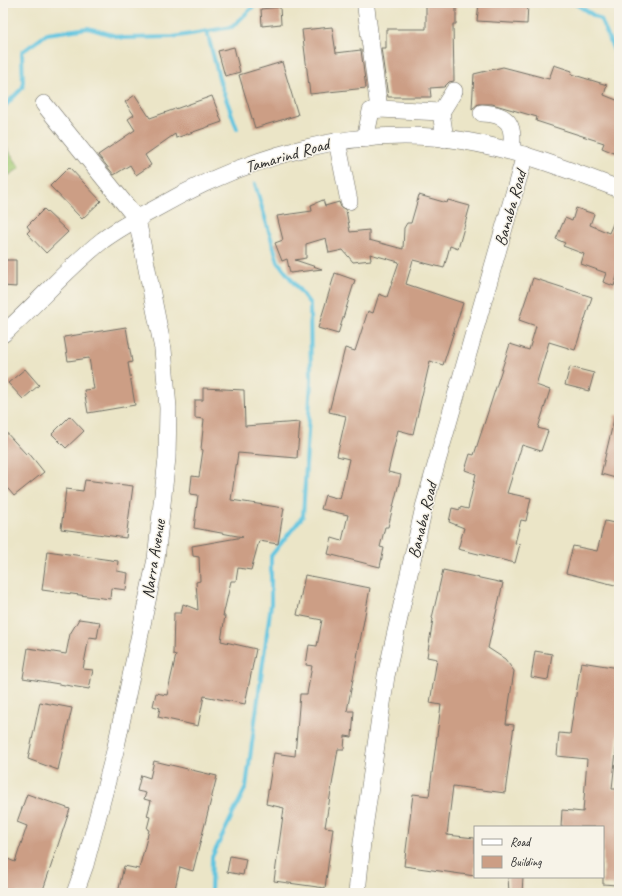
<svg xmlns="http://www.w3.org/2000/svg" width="622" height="896" viewBox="0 0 622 896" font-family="Caveat,sans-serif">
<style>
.green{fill:#a6cd78;stroke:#687c52}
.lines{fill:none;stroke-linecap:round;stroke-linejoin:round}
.stream{stroke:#62c5e0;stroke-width:4}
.building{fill:#cc9e85}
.minor-casing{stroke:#6e6c62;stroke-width:18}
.minor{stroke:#fff;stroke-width:17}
.labels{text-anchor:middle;stroke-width:3;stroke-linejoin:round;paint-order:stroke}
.street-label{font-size:17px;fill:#2b2b2b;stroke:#f7f3e8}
</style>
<rect width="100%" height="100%" fill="#f7f3e8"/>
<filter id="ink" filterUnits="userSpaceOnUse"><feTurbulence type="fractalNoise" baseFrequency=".025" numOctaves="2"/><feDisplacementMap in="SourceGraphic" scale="8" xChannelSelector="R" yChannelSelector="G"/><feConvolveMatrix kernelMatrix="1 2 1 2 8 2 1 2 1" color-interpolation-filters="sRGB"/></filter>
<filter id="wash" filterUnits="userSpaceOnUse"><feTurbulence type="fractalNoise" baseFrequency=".012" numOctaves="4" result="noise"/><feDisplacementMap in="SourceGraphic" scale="16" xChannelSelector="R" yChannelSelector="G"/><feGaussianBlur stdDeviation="0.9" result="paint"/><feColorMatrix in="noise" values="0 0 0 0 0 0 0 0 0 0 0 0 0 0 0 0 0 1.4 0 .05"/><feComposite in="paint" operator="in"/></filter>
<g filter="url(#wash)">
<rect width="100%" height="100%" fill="#ebe5c7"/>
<polygon class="green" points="7,148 20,168 3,179 3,151"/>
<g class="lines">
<g class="stream">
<polyline points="574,3 601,20 619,62"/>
<polyline points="207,31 220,82 237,129"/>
<polyline points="3,108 23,87 22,52 47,34 88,28 123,38 173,37 232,27 257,3"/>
<polyline points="211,893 212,857 246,787 271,604 271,556 303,516 311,381 310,304 278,262 255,184"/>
</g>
</g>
<g id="blocks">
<g class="building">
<polygon points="426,3 456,3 456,24 453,24 454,81 449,82 444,87 430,88 431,97 388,97 381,48 386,48 386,29 426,29"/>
<polygon points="479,3 528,3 527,24 477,21"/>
<polygon points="280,7 281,24 262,26 261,9"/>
<polygon points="332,27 336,53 361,50 366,88 310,94 302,30"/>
<polygon points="234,47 240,72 225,76 218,51"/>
<polygon points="282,62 298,115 255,128 239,75"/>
<polygon points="554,65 572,71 571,74 607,85 604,95 619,101 619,155 602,148 604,143 536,121 537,117 492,104 478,104 472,109 474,74 503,67 549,79"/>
<polygon points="135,95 150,118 212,96 222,122 176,138 175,134 145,155 151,165 136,175 130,165 114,175 98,155 135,130 128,119 134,115 125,102"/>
<polygon points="69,167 101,201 82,219 50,186"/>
<polygon points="419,195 447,203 448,200 470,206 458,249 450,246 444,268 413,260 406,284 463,303 443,365 430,361 413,434 398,430 388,472 401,475 388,527 385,527 380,547 384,548 380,567 328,554 332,538 342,541 348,515 321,509 325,495 340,499 349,459 337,456 346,416 329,412 345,348 355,351 368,311 373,313 379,294 387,297 399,262 370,254 371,260 353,262 343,250 329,253 326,238 306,244 306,258 295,260 322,269 290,273 287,259 282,261 275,243 283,240 277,216 312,211 311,205 323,200 325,206 339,202 341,207 346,210 350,232 369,230 369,240 403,249 404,228 407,223 411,223"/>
<polygon points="576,208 594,214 590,225 609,233 619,210 619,270 614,286 603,282 606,273 581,264 584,254 563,246 565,243 556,239 565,218 572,221"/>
<polygon points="44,209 68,232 46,253 27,233 30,230 27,226"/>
<polygon points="3,260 16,260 16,287 3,286"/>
<polygon points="335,273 355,280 338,334 318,328"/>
<polygon points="533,278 592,297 575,350 549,342 536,385 550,390 538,428 548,431 541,451 522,445 507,493 531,498 526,521 521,520 515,543 520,544 515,563 458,549 464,528 449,522 452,508 460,510 460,507 468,509 476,474 465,470 470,454 474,455 510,344 529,350 536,326 519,320"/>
<polygon points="126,327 132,362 128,363 135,405 88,413 84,390 94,389 89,358 68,361 64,337"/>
<polygon points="570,367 594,373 589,391 565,385"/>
<polygon points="25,369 39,385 23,399 8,383"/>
<polygon points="203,388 244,390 245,426 300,422 297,458 238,453 231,500 284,508 278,544 259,541 251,570 238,568 236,581 231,581 223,616 225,616 221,641 256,649 245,704 204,696 198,726 158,717 160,708 153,706 156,693 167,695 176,655 173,654 174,613 181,613 183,604 198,610 196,582 200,581 199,557 193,556 192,546 243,537 194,528 198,495 190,494 192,476 199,477 203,450 201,449 204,419 195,418 195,400 203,400"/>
<polygon points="615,415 619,415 619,479 601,474"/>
<polygon points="70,416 84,431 66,448 52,434"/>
<polygon points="3,429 26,454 28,452 44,472 14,496 3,483"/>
<polygon points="85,480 133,486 126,538 61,529 66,489 83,491"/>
<polygon points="605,521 619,524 619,586 566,573 573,546 597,551"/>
<polygon points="47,551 118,561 117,571 128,573 126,590 111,588 110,599 42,590"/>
<polygon points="443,570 503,583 488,648 505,659 514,671 506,724 514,725 505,793 453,786 447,835 475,838 475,876 404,866 413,794 429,796 441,705 430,703 437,659 427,657 433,619 432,618"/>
<polygon points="305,575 370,588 347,711 354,711 352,737 345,736 344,749 338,749 325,827 333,828 325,888 274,881 284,808 266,804 274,753 295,756 300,694 307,694 312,666 306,665 309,645 317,646 322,620 297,615"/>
<polygon points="79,619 100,622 97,638 89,637 83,669 93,670 89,689 23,678 28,648 66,654 70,634"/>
<polygon points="535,651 552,654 548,680 531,677"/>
<polygon points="581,662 619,668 619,724 612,789 619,789 616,885 603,884 603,827 561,827 562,810 583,812 587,759 557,756 559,733 570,734"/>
<polygon points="40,702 72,708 58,770 28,759"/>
<polygon points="154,761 217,776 193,871 180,867 174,893 118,893 124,866 139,869 149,830 147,829 150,817 147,816 151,801 144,799 146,793 137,791 141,775 150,778"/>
<polygon points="27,794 70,809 42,893 3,893 3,857 15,862 27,826 17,822"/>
<polygon points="230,856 246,859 243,875 227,872"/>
<polygon points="508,877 523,877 522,893 509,893"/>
</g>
</g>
</g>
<g filter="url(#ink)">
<use href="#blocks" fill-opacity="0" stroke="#6e6c62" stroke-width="1"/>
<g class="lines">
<defs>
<g id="minor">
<polyline points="366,8 379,109"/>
<polyline points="44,104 137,219 163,349 168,408 167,458 156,559 115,751 85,865 75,893"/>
<polyline points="441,112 454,91"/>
<path d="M 482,113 C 509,114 515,125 511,151"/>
<polyline points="365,139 371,111 379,109 441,112 445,139"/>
<polyline points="337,141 349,201"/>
<path d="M 3,334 C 37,304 67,268 103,240 C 118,229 136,219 153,210 C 246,156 357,123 465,141 C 518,150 569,170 619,189"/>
<polyline points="357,893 362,842 386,676 424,507 525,155"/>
</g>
</defs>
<use href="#minor" class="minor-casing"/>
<use href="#minor" class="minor"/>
</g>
</g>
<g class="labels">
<g class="street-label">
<text transform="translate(287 155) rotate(-16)" y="6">Tamarind Road</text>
<text transform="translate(510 208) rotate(-74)" y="6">Banaba Road</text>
<text transform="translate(422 520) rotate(-76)" y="6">Banaba Road</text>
<text transform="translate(153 559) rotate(-81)" y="6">Narra Avenue</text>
</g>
</g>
<rect width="622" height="896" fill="none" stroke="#f7f3e8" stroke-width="16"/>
<rect x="474" y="826" width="130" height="52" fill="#f7f3e8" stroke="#a5a39c"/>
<rect x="482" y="839" width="20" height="6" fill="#ffffff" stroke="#a5a39c"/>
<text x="510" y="846" font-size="12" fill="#2b2b2b">Road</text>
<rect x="482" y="856" width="20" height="12" fill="#cc9e85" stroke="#a5a39c"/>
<text x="510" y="866" font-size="12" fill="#2b2b2b">Building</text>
</svg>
